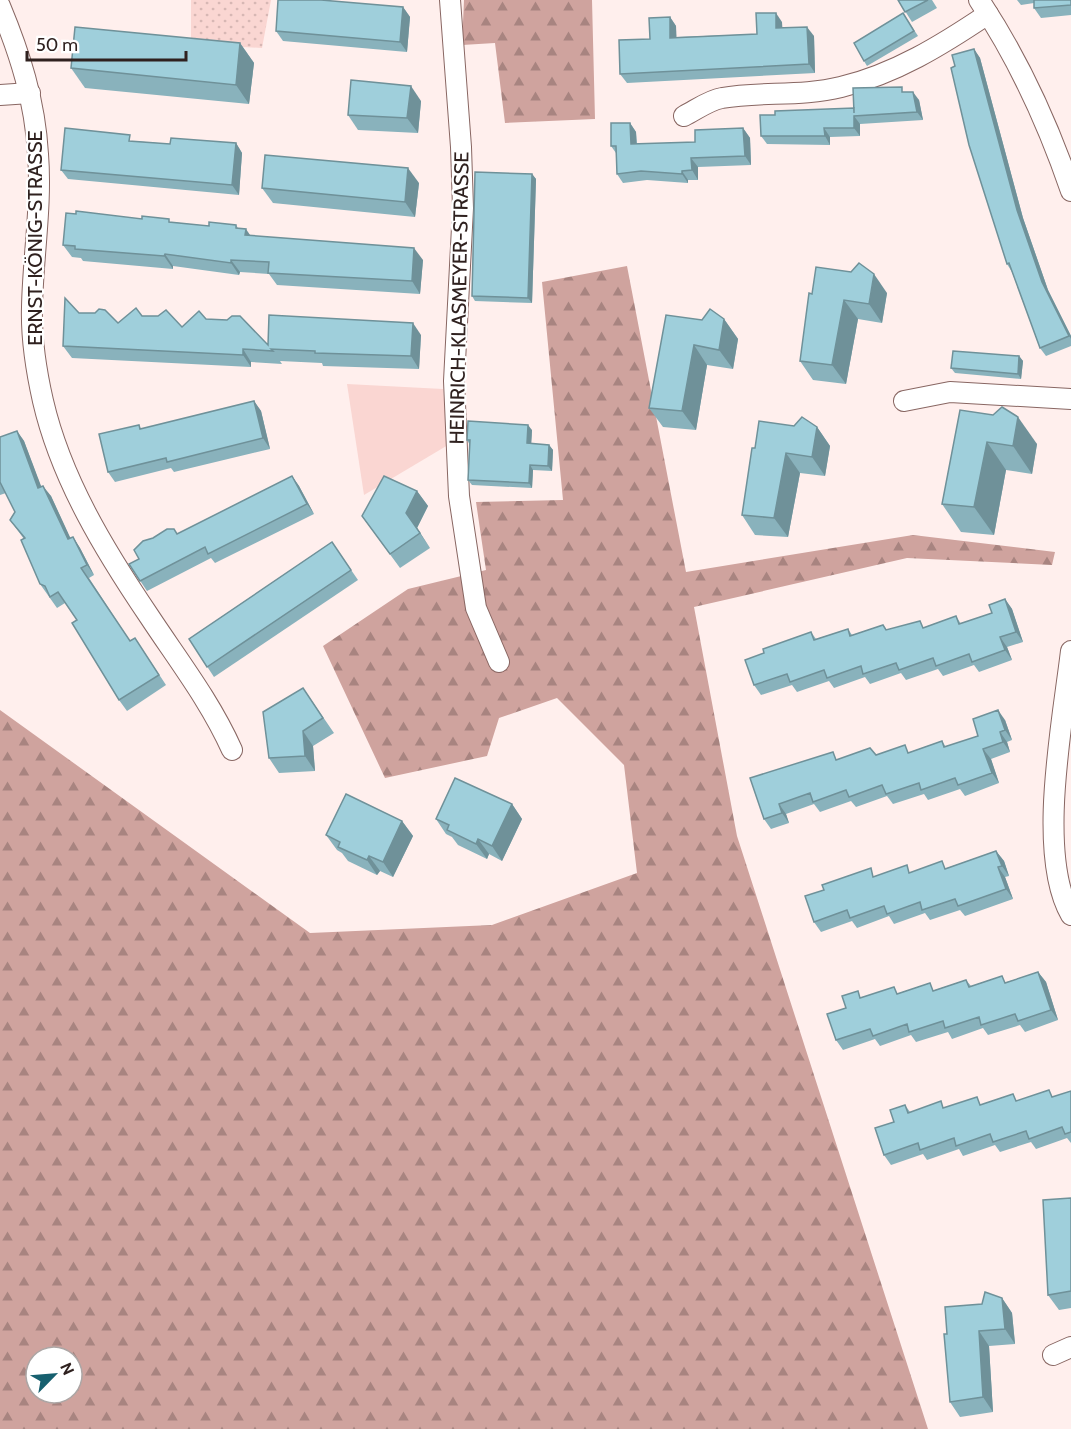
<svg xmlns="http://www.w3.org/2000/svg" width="1071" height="1429" viewBox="0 0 1071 1429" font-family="Cabin,sans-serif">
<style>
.grass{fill:url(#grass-dots)}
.forest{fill:url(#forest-firs);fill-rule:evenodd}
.park{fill:#fad6d2}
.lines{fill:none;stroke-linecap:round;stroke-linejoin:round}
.street-casing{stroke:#886662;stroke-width:22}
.street{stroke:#fff;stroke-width:20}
.wall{fill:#89b2bc}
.shaded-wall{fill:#6f9199}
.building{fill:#9fcfdb;stroke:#6f9199;stroke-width:1.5}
.labels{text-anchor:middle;stroke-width:4.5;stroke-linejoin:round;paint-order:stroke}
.street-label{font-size:20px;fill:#2f211f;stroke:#fff}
</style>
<defs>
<pattern id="grass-dots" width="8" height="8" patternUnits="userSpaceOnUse" patternTransform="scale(1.5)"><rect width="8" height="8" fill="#fad6d2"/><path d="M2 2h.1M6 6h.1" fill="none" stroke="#d7b7b4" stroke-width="1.8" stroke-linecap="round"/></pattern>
<pattern id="forest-firs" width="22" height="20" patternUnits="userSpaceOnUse" patternTransform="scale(1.5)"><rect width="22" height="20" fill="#cfa39e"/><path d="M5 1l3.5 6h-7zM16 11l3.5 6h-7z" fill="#a88480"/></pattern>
</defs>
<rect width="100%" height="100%" fill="#ffefed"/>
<polygon class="grass" points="191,0 271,0 262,48 191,44"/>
<g class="forest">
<polygon points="464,0 592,0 595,119 505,123 495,43 462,45"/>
<path d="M 627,266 L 686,572 L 913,535 L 1055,552 L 1052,565 L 907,558 L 694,607 L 737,836 L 928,1429 L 0,1429 L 0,710 L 310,933 L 492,925 L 637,873 L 624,765 L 557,698 L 499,718 L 487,756 L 385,778 L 323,646 L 408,589 L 486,570 L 476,502 L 563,500 L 542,282 ZM 36,1357 L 72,1357 L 72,1393 L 36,1393 Z"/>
</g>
<polygon class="park" points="347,384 443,389 448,445 364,495"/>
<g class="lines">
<defs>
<g id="street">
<polyline points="450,0 461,147 463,208 454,381 459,496 476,608 499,662"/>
<path d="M 979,0 C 1019,60 1048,124 1071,191"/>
<path d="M 0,6 C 20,54 35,101 38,154 C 42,205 33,256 32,307 C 31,339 36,370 43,401 C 61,479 105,551 149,616 C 178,660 210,701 232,750"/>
<polyline points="0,95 30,93"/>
<path d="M 684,116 C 696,110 709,100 722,98 C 761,91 801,97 841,87 C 895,74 942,45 988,14"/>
<polyline points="904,401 950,392 1071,399"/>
<path d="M 1071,651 C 1063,720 1036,855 1071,915"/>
<polyline points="1053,1355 1071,1347"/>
</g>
</defs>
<use href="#street" class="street-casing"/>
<use href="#street" class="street"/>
</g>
<g class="wall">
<polygon points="898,0 932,0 937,8 912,22"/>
<polygon points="1017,0 1071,0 1071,15 1041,18 1034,8 1034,3 1021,5"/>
<polygon points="403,7 410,17 407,52 283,41 276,31"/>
<polygon points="903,13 918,36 867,66 864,61"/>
<polygon points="670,17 676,26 676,37 757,34 782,22 782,28 814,36 815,73 627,83 620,74"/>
<polygon points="240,43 254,63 249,104 85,88 71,68"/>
<polygon points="974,49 980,58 1023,218 1048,290 1071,336 1071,346 1046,356 1040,348 1012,272 1007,264 955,66"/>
<polygon points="905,92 919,100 923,120 860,124 860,136 830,137 830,145 767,144 761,136 775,115 854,109"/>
<polygon points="421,101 418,133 358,130 348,115"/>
<polygon points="630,123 636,132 637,144 695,142 743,128 750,138 751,165 698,167 698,180 688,180 688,183 647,180 623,183 617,174 616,153 611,146"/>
<polygon points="134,141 170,144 236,143 242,153 239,195 68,179 61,170"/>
<polygon points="532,174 536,179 532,303 475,301 472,296"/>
<polygon points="419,183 415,217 273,203 262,188"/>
<polygon points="142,219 209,226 236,225 238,228 251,236 423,260 420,294 277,285 269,274 240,272 239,275 173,266 173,269 83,261 81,258 72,257 63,245"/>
<polygon points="887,293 882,323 858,319 846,384 813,380 800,361 812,294"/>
<polygon points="79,313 118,323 142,316 182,327 206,319 227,320 268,345 421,335 419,369 323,366 322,363 280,361 282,364 251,362 251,367 72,358 63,346"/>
<polygon points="724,319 738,339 733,369 707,365 696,430 663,427 649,408 702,320"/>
<polygon points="1019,356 1023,361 1021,379 955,373 951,368"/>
<polygon points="254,401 261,411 270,449 174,472 171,468 115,482 108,472 139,425 141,429"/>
<polygon points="960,410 1037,444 1032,474 1006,470 994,535 961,532 942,504"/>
<polygon points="794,426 817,427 830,446 825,476 800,473 788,537 755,535 742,515 755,448"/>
<polygon points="532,430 531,444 549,445 553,450 552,471 533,470 532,488 472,485 468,480 470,445 467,440"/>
<polygon points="17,431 24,441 41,487 51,496 70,538 73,537 80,548 94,575 89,578 130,641 135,638 166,685 127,711 119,700 77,620 65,603 57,608 40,584 24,539 10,520 15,512 6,493 0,495 0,437"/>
<polygon points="292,476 299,486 314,514 215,563 211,558 147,591 129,564 139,559 177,534"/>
<polygon points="417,491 428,506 417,528 430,548 400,568 362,516"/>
<polygon points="332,542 358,580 214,677 189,639"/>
<polygon points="1005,599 1012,609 1023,642 1007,647 1012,660 979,672 974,665 943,676 938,669 906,680 901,673 870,684 865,677 834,688 829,681 797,692 792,685 761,695 754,685 764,653 811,632 816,639 848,629 852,635 883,625 887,630 925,627 956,616 961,624 992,613"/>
<polygon points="303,688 334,733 313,746 315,771 279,773 269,758"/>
<polygon points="1005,720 1012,740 1007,742 1010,752 991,759 999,783 965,796 960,789 928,800 924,794 893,804 887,796 856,807 851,801 820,812 814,804 786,814 789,823 771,829 764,819 750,778 838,759 910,752 942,741 946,747 978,736"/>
<polygon points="512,804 522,819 502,861 489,854 487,859 458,845 452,837 446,834 436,819"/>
<polygon points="402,821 413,836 393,877 380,871 377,875 348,861 342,853 337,850 326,835"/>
<polygon points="996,851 1004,861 1009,876 1005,877 1013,899 965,916 960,910 930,920 925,913 894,924 889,916 857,928 852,921 821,932 814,922 876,876 947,868"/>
<polygon points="1038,972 1046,982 1058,1020 1025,1032 1020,1025 988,1035 983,1028 952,1039 948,1032 916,1042 911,1035 880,1046 875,1039 843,1050 836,1040 846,1008 862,997 935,990 966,980 971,986 1007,982"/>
<polygon points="1071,1091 1071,1143 1067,1138 1036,1149 1031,1142 1000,1152 995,1145 963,1156 959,1149 927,1160 923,1154 891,1165 884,1155 894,1122 905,1105 910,1112 1054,1097"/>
<polygon points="1071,1198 1071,1308 1059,1310 1048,1295"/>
<polygon points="1002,1298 1012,1313 1015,1344 989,1346 993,1412 960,1417 950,1402 947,1334 982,1304"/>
</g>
<g class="shaded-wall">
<polygon points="403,7 410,17 407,52 400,42"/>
<polygon points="776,13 782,22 783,37 776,28"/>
<polygon points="670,17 676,26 677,47 670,38"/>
<polygon points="807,27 814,36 815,73 809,64"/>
<polygon points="240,43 254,63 249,104 236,85"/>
<polygon points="974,49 980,58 1023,218 1048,290 1071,336 1071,339 1042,282 1017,210"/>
<polygon points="411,86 421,101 418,133 407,118"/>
<polygon points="913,92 919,100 923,120 917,112"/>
<polygon points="854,116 860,124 860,136 854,128"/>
<polygon points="630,123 636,132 637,154 631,144"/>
<polygon points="743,128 750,138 751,165 745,156"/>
<polygon points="824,128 830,137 830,145 825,136"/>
<polygon points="236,143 242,153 239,195 232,185"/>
<polygon points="691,158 698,167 698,180 692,170"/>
<polygon points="408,168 419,183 415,217 405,202"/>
<polygon points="682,171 688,180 688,183 682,174"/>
<polygon points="532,174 536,179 532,303 528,298"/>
<polygon points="246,229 254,241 245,235"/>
<polygon points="414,248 423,260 420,294 412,281"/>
<polygon points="165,254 173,266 173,269 164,256"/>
<polygon points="231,260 240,272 239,275 231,263"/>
<polygon points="874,274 887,293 882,323 869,304"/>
<polygon points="844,300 858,319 846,384 832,365"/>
<polygon points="724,319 738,339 733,369 719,350"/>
<polygon points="413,323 421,335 419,369 411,356"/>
<polygon points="694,345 707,365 696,430 682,411"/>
<polygon points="243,349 251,362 251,367 243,355"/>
<polygon points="1019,356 1023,361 1021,379 1018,374"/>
<polygon points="254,401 261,411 270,449 263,438"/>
<polygon points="1018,417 1037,444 1032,474 1013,446"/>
<polygon points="528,425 532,430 531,448 527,443"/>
<polygon points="817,427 830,446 825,476 812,457"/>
<polygon points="17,431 24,441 46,499 38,488"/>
<polygon points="987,442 1006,470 994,535 974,507"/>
<polygon points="549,445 553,450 552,471 548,466"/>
<polygon points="786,453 800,473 788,537 774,518"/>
<polygon points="530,465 533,470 532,488 529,483"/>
<polygon points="292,476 299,486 314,514 307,504"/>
<polygon points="43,486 51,496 76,550 68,539"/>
<polygon points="417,491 428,506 417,528 430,548 406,513"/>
<polygon points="73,537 80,548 94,575 87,565"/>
<polygon points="1005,599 1012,609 1023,642 1016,632"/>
<polygon points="1000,637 1007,647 1012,660 1005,650"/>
<polygon points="998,710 1005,720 1012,740 1005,730"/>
<polygon points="303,731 313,746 315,771 305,756"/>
<polygon points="1000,732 1007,742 1010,752 1003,742"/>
<polygon points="983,749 991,759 999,783 992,773"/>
<polygon points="512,804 522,819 502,861 492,846"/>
<polygon points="779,804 786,814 789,823 782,813"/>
<polygon points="402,821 413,836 393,877 383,862"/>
<polygon points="478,839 489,854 487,859 476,844"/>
<polygon points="996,851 1004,861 1009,876 1002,866"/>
<polygon points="369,856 380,871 377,875 367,860"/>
<polygon points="998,867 1005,877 1013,899 1006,889"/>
<polygon points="1038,972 1046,982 1058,1020 1051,1010"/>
<polygon points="1002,1298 1012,1313 1015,1344 1005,1329"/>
<polygon points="979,1331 989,1346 993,1412 983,1397"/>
</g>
<g class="building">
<polygon points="278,0 321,0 403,7 400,42 276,31"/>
<polygon points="898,0 928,0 905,12"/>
<polygon points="1034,0 1071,0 1071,5 1034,8"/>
<polygon points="756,13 776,13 776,28 807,27 809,64 620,74 619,40 650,39 649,18 670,17 670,38 757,34"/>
<polygon points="903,13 914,31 864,61 854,43"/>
<polygon points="75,27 240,43 236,85 71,68"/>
<polygon points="974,49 1017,210 1042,282 1069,336 1040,348 1009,263 1007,264 969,145 951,68 955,66 952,55"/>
<polygon points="351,80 411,86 407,118 348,115"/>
<polygon points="902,87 902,92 913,92 917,112 854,116 854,128 824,128 825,136 761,136 760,115 775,115 775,111 854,108 854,113 853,88"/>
<polygon points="611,123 630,123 631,144 695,142 695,130 743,128 745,156 691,158 692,170 682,171 682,174 641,171 617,174 616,146 611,146"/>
<polygon points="65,128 130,135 129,141 170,144 171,138 236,143 232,185 61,170"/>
<polygon points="265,155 408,168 405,202 262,188"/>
<polygon points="475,172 532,174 528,298 472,296"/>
<polygon points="76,211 142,219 142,216 169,219 169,222 209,226 209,222 236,225 236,228 246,229 245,235 414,248 412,281 268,273 269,262 231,260 231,263 165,254 164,256 75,249 75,246 63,245 66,213 76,214"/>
<polygon points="859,263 874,274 869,304 844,300 832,365 800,361 809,293 812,294 816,267 851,272"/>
<polygon points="65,298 79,313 95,313 99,309 105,310 118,323 136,308 142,316 158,316 166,310 182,327 199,311 206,319 227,320 232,316 240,316 268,345 269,315 413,323 411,356 315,353 315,351 271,349 273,351 243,349 243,355 63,346"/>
<polygon points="710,309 724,319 719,350 694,345 682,411 649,408 666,315 702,320"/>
<polygon points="953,351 1019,356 1018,374 951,368"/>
<polygon points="254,401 263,438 167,462 166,458 108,472 99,434 139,425 140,429"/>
<polygon points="1002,407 1018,417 1013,446 987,442 974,507 942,504 960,410 993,415"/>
<polygon points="802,417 817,427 812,457 786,453 774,518 742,515 752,448 755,448 759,421 794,426"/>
<polygon points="468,421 528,425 527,443 549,445 548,466 530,465 529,483 468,480 470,440 467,440"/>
<polygon points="17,431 38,488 43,486 68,539 73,537 87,565 81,568 130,641 135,638 159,675 119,700 72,623 77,620 58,592 50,597 45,586 40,584 21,540 25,538 10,520 15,512 0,482 0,437"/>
<polygon points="292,476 307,504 208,554 205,547 140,581 129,564 139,559 134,550 143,541 153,538 167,529 174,529 177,534"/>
<polygon points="384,476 417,491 406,513 420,533 390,554 362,516"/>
<polygon points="332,542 351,570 207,667 189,639"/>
<polygon points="1005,599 1016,632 1000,637 1005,650 972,662 969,654 936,666 933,658 899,670 896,663 863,674 861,666 827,678 824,670 790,682 787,674 754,685 745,660 764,653 763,649 811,632 814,640 848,629 850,636 883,625 886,630 920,621 923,628 956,616 959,624 992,613 989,605"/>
<polygon points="303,688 323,718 303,731 305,756 269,758 263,712"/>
<polygon points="998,710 1005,730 1000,732 1003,742 983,749 992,773 958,785 955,778 921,790 919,783 886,794 882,785 849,797 846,790 813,802 810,793 779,804 782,813 764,819 750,778 833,752 836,760 870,748 876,755 905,745 908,753 942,741 944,747 978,736 973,719"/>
<polygon points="455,778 512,804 492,846 478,839 476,844 447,830 449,825 436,819"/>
<polygon points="346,794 402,821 383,862 369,856 367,860 338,847 340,842 326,835"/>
<polygon points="996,851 1002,866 998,867 1006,889 958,906 955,899 922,910 920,902 887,914 884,906 850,918 847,910 814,922 805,896 824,890 822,885 871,868 873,877 907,865 909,873 942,861 945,869"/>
<polygon points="1038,972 1051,1010 1018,1021 1015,1014 981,1025 979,1017 945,1028 943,1021 909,1032 907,1024 873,1036 870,1029 836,1040 827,1014 846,1008 842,996 858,991 860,998 894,987 897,994 930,983 933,991 966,980 969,987 1002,976 1005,983"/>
<polygon points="1049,1090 1052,1097 1071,1091 1071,1132 1065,1134 1062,1127 1029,1139 1026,1131 993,1142 990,1134 956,1146 954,1138 920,1150 918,1143 884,1155 875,1128 894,1122 890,1110 905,1105 908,1113 941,1101 943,1108 977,1097 980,1105 1013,1094 1016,1101"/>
<polygon points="1071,1198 1071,1291 1048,1295 1043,1200"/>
<polygon points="985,1292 1002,1298 1005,1329 979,1331 983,1397 950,1402 944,1334 947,1334 945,1307 982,1304"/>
</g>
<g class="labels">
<g class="street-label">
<text transform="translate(35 238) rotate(-90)" y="7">ERNST-KÖNIG-STRASSE</text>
<text transform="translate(459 298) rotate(-89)" y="7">HEINRICH-KLASMEYER-STRASSE</text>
</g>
</g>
<g transform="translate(54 1375) rotate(65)"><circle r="28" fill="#ffffff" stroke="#aca6a5" stroke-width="1.5"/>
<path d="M0-4.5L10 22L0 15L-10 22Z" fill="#17606f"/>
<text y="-9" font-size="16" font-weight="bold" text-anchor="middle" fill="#2f211f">N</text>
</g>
<path d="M27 51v9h159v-9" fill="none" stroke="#2f211f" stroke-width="3"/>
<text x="36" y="51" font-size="18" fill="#2f211f" stroke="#ffffff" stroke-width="4.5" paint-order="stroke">50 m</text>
</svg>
